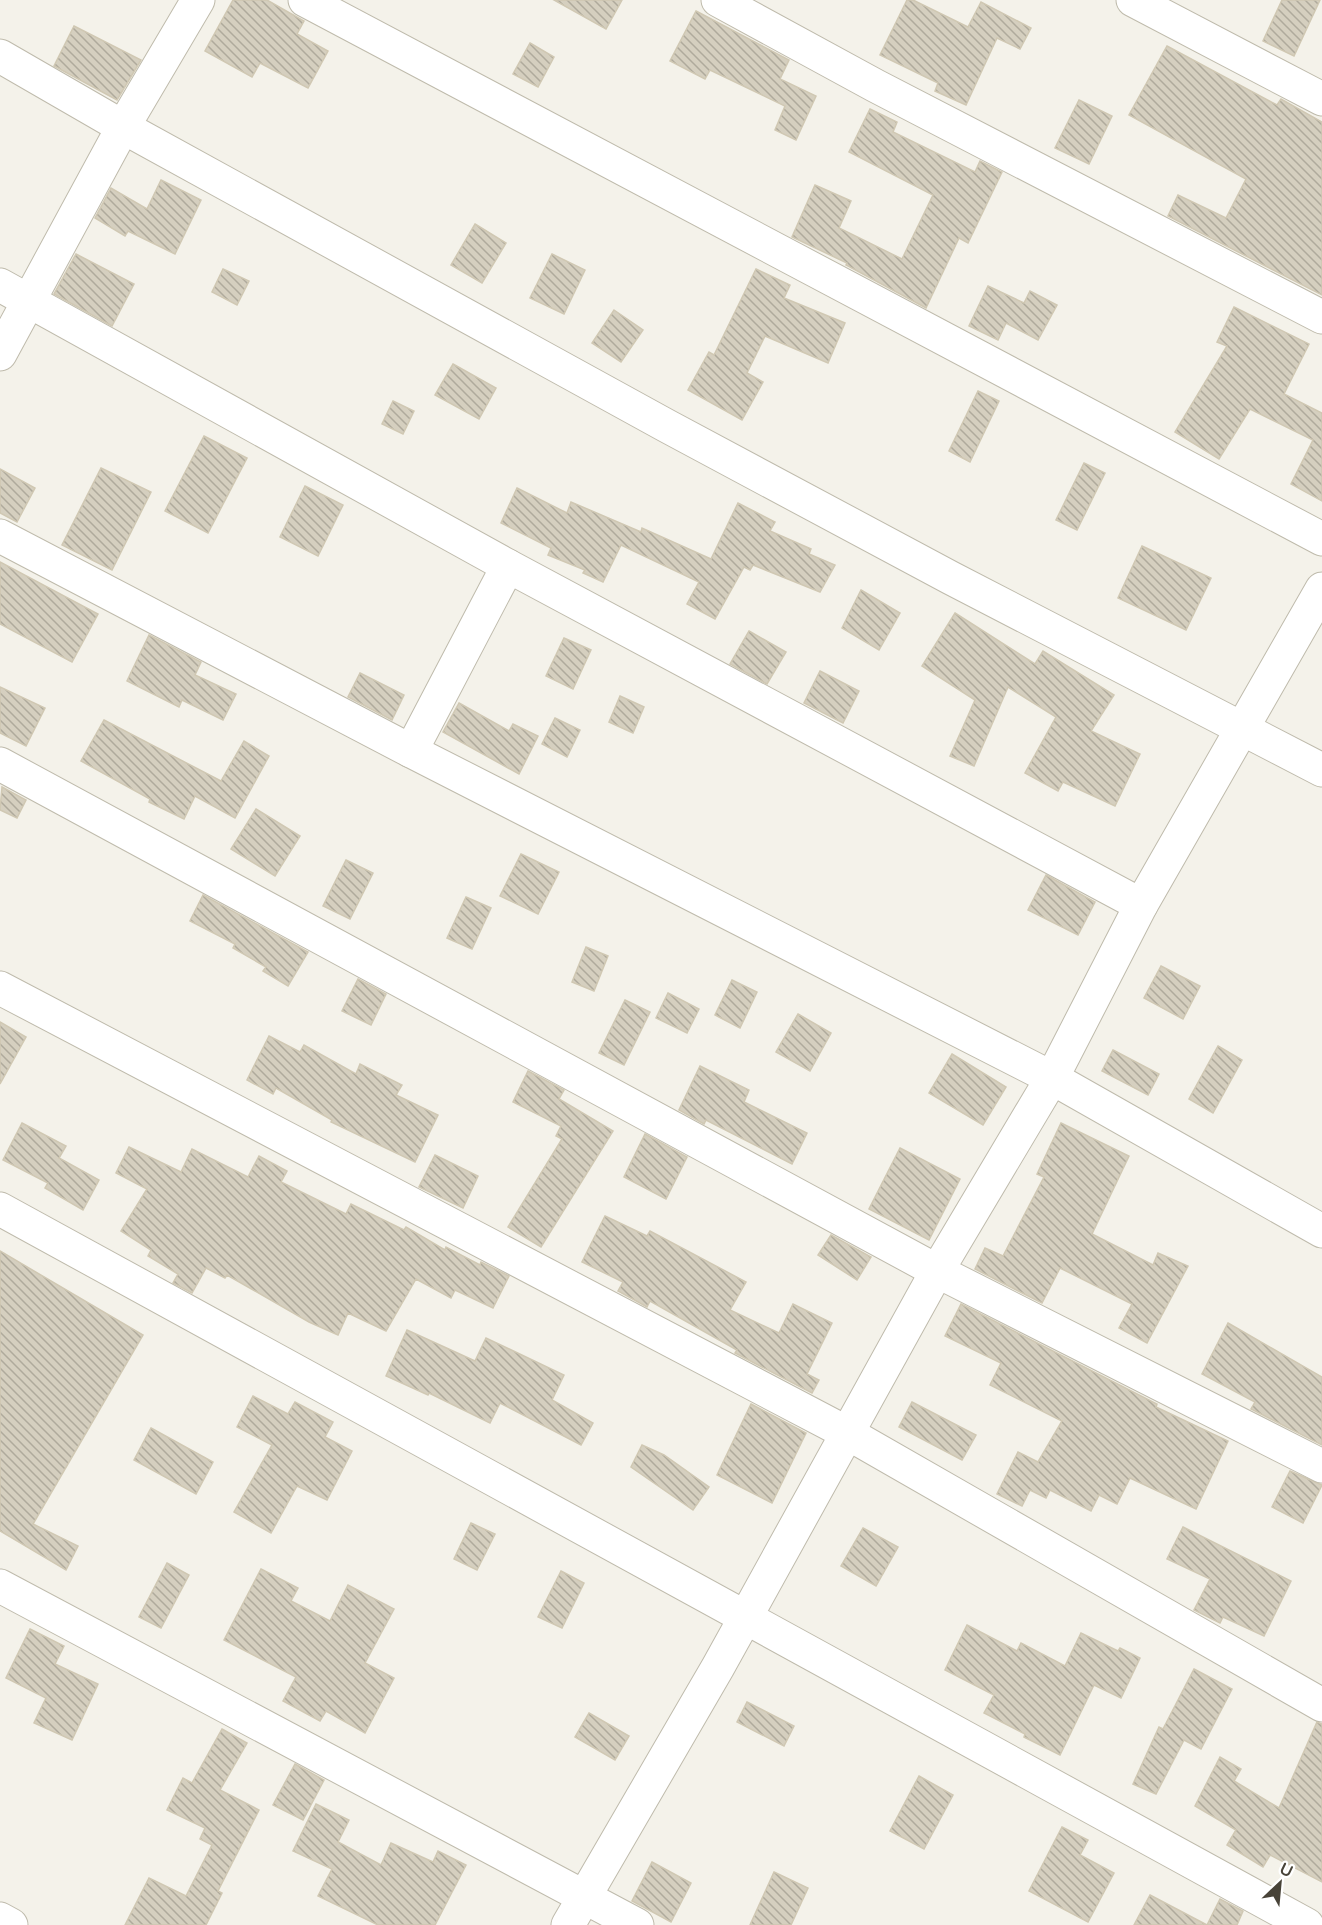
<svg xmlns="http://www.w3.org/2000/svg" width="1322" height="1925" viewBox="0 0 1322 1925" font-family="'Varela Round',sans-serif">
<style>
.building{fill:url(#building-back-hatch);stroke:#d0c8b3;stroke-width:1.5}
.lines{fill:none;stroke-linecap:round;stroke-linejoin:round}
.minor-casing{stroke:#bfbbac;stroke-width:35}
.minor{stroke:#fff;stroke-width:33}
</style>
<defs>
<pattern id="building-back-hatch" width="6" height="6" patternUnits="userSpaceOnUse" patternTransform="scale(1.5)"><rect width="6" height="6" fill="#d5cfbf"/><path d="M-1 5l2 2M0 0l6 6M5-1l2 2" fill="none" stroke="#afaa9c"/></pattern>
</defs>
<rect width="100%" height="100%" fill="#f4f2ea"/>
<g class="building">
<polygon points="233,0 267,0 304,21 297,34 328,51 308,88 260,63 252,77 205,51"/>
<polygon points="554,0 622,0 606,29"/>
<polygon points="907,0 913,0 968,27 981,2 1031,28 1020,49 997,38 966,105 935,91 938,83 880,55"/>
<polygon points="1282,0 1320,0 1294,56 1263,41"/>
<polygon points="696,11 789,60 780,79 816,96 796,140 775,130 785,106 710,70 705,79 670,61"/>
<polygon points="74,26 141,60 117,100 54,66"/>
<polygon points="530,43 554,57 538,87 513,74"/>
<polygon points="1167,46 1277,105 1281,99 1322,122 1322,295 1168,216 1178,195 1226,218 1246,179 1129,115"/>
<polygon points="1079,100 1112,116 1089,164 1055,148"/>
<polygon points="870,109 897,122 893,132 975,172 980,161 1002,172 968,243 959,238 926,308 846,265 847,263 792,237 815,185 851,201 839,228 902,259 933,195 849,152"/>
<polygon points="161,180 201,200 175,254 128,231 125,236 95,218 111,188 147,209"/>
<polygon points="475,224 506,243 482,283 451,265"/>
<polygon points="76,254 134,284 112,326 54,294"/>
<polygon points="552,254 585,270 564,314 530,298"/>
<polygon points="223,269 249,281 237,305 212,292"/>
<polygon points="756,269 790,285 784,298 845,323 828,363 765,336 747,373 763,382 742,420 688,390 709,352 714,355"/>
<polygon points="988,286 1024,303 1030,291 1057,305 1038,340 1006,323 998,340 969,326"/>
<polygon points="1234,307 1309,344 1284,394 1322,413 1322,501 1291,484 1313,440 1250,409 1219,459 1175,432 1227,346 1217,342"/>
<polygon points="614,310 643,330 621,362 592,343"/>
<polygon points="453,364 496,388 479,419 435,395"/>
<polygon points="978,391 999,401 970,462 949,451"/>
<polygon points="393,401 414,411 403,434 382,424"/>
<polygon points="204,436 247,458 208,533 165,511"/>
<polygon points="1084,463 1105,473 1077,530 1056,520"/>
<polygon points="101,468 151,492 112,570 62,545"/>
<polygon points="0,469 35,488 17,522 0,513"/>
<polygon points="305,486 343,505 318,556 280,537"/>
<polygon points="517,488 567,513 571,502 641,532 642,528 711,559 738,503 775,522 770,531 811,549 809,554 835,565 820,592 753,565 750,570 744,567 715,619 687,604 699,582 621,545 603,582 583,573 585,570 548,555 551,548 501,523"/>
<polygon points="1142,546 1211,578 1186,630 1118,598"/>
<polygon points="0,562 98,614 72,662 0,624"/>
<polygon points="861,590 900,613 879,650 842,628"/>
<polygon points="955,613 1035,664 1043,651 1114,695 1091,731 1140,754 1115,806 1063,782 1058,791 1025,773 1056,717 1008,687 974,766 950,756 975,700 922,666"/>
<polygon points="749,631 786,652 767,684 730,664"/>
<polygon points="149,635 201,662 195,675 236,694 223,720 182,700 179,707 127,681"/>
<polygon points="564,638 591,650 573,689 546,676"/>
<polygon points="820,671 859,691 843,723 804,703"/>
<polygon points="360,673 404,695 392,720 348,697"/>
<polygon points="0,687 45,708 26,746 0,733"/>
<polygon points="620,696 644,707 633,733 609,722"/>
<polygon points="459,703 509,731 513,724 538,736 519,774 443,732"/>
<polygon points="555,718 580,730 567,757 542,744"/>
<polygon points="104,720 221,781 244,741 269,756 235,818 195,796 184,819 149,802 150,799 81,761"/>
<polygon points="2,787 26,800 17,818 0,810"/>
<polygon points="256,809 300,836 275,876 231,849"/>
<polygon points="521,854 559,872 538,914 500,896"/>
<polygon points="346,860 373,873 350,919 323,906"/>
<polygon points="1046,875 1095,902 1078,935 1028,910"/>
<polygon points="203,895 308,952 288,986 263,971 266,967 233,948 235,944 190,921"/>
<polygon points="466,897 491,908 472,949 447,938"/>
<polygon points="586,947 608,956 594,991 572,982"/>
<polygon points="1161,966 1200,986 1183,1019 1144,998"/>
<polygon points="358,979 386,994 371,1025 342,1011"/>
<polygon points="732,980 757,992 740,1028 715,1015"/>
<polygon points="668,993 699,1009 687,1033 656,1018"/>
<polygon points="625,1000 650,1012 624,1065 599,1053"/>
<polygon points="798,1014 831,1033 810,1071 776,1052"/>
<polygon points="0,1022 26,1037 0,1084"/>
<polygon points="269,1036 300,1052 304,1045 356,1074 360,1064 402,1085 396,1095 438,1115 415,1162 331,1122 332,1120 276,1088 273,1094 247,1080"/>
<polygon points="1218,1046 1242,1060 1213,1113 1189,1099"/>
<polygon points="1113,1050 1159,1074 1148,1095 1102,1071"/>
<polygon points="952,1054 1006,1087 983,1125 929,1093"/>
<polygon points="700,1066 749,1090 744,1102 807,1133 792,1164 706,1120 704,1124 679,1110"/>
<polygon points="528,1071 564,1090 559,1099 613,1131 541,1247 508,1227 562,1139 556,1136 561,1126 513,1102"/>
<polygon points="22,1123 66,1146 59,1158 99,1180 83,1210 45,1188 48,1183 3,1160"/>
<polygon points="1061,1123 1129,1156 1092,1234 1153,1265 1158,1253 1188,1266 1147,1343 1119,1328 1132,1304 1060,1268 1042,1303 975,1269 985,1248 1003,1256 1044,1177 1037,1174"/>
<polygon points="645,1134 687,1157 666,1199 624,1177"/>
<polygon points="129,1147 181,1172 192,1149 248,1177 259,1156 287,1171 281,1182 346,1214 351,1204 404,1230 406,1227 445,1250 446,1247 480,1265 481,1262 509,1276 493,1308 455,1290 451,1298 416,1279 386,1331 348,1313 338,1335 309,1322 227,1275 225,1278 206,1268 192,1293 173,1283 178,1274 148,1256 151,1250 121,1231 147,1189 116,1173"/>
<polygon points="900,1148 960,1179 929,1240 869,1209"/>
<polygon points="435,1155 478,1176 463,1208 419,1187"/>
<polygon points="605,1216 647,1236 650,1231 746,1282 730,1310 779,1333 793,1304 832,1323 807,1374 819,1380 812,1393 735,1353 737,1350 650,1301 647,1307 618,1291 623,1282 582,1262"/>
<polygon points="831,1235 871,1257 857,1280 818,1255"/>
<polygon points="0,1251 143,1335 33,1524 78,1546 66,1570 0,1531"/>
<polygon points="961,1304 1157,1404 1156,1407 1228,1441 1196,1509 1130,1478 1117,1504 1099,1495 1091,1511 1050,1490 1046,1498 1030,1490 1022,1506 997,1494 1018,1452 1038,1462 1062,1421 990,1385 1001,1363 945,1336"/>
<polygon points="1228,1323 1322,1377 1322,1445 1251,1409 1255,1402 1202,1374"/>
<polygon points="407,1330 475,1361 486,1338 564,1375 552,1400 593,1423 581,1445 500,1403 490,1423 429,1393 428,1395 386,1376"/>
<polygon points="253,1396 288,1414 295,1402 333,1422 325,1437 352,1451 327,1500 297,1486 271,1533 234,1512 272,1445 237,1427"/>
<polygon points="912,1402 976,1435 962,1460 899,1427"/>
<polygon points="751,1404 806,1433 772,1503 717,1475"/>
<polygon points="151,1428 213,1462 196,1494 134,1460"/>
<polygon points="642,1445 664,1455 709,1487 693,1510 631,1467"/>
<polygon points="1290,1471 1322,1485 1303,1523 1272,1507"/>
<polygon points="471,1523 495,1534 477,1570 454,1559"/>
<polygon points="1183,1527 1291,1581 1264,1636 1223,1617 1220,1623 1194,1610 1210,1579 1167,1559"/>
<polygon points="863,1528 898,1547 876,1586 841,1566"/>
<polygon points="167,1563 189,1575 161,1628 139,1617"/>
<polygon points="261,1569 298,1588 291,1601 330,1621 348,1585 394,1609 365,1663 394,1678 365,1733 326,1711 320,1721 283,1701 296,1677 224,1640"/>
<polygon points="561,1571 584,1583 562,1628 538,1617"/>
<polygon points="967,1625 1017,1651 1021,1643 1065,1666 1081,1633 1118,1651 1120,1648 1140,1658 1121,1698 1094,1685 1060,1755 1024,1737 1025,1734 984,1713 994,1695 945,1670"/>
<polygon points="30,1629 64,1646 55,1664 98,1684 72,1740 34,1723 46,1698 6,1678"/>
<polygon points="1194,1669 1232,1689 1201,1749 1184,1740 1156,1794 1133,1784 1159,1727 1163,1729"/>
<polygon points="747,1702 794,1726 784,1746 737,1722"/>
<polygon points="589,1713 629,1736 615,1760 575,1737"/>
<polygon points="1317,1722 1322,1724 1322,1882 1270,1855 1263,1867 1227,1845 1236,1830 1195,1806 1220,1757 1241,1769 1234,1781 1279,1808"/>
<polygon points="222,1729 247,1743 220,1790 259,1810 218,1891 222,1893 206,1925 125,1925 149,1878 186,1896 212,1845 200,1839 205,1828 167,1810 183,1778 192,1783"/>
<polygon points="295,1764 324,1780 303,1820 273,1805"/>
<polygon points="919,1776 953,1795 924,1849 890,1831"/>
<polygon points="316,1804 349,1820 338,1842 381,1865 391,1843 433,1862 438,1851 466,1865 435,1925 378,1925 318,1896 332,1869 293,1851"/>
<polygon points="1062,1827 1088,1840 1080,1855 1114,1873 1088,1922 1029,1891"/>
<polygon points="652,1862 691,1883 671,1922 632,1901"/>
<polygon points="774,1872 808,1888 791,1925 750,1925"/>
<polygon points="1150,1895 1207,1925 1220,1899 1243,1911 1237,1925 1134,1925"/>
</g>
<g class="lines">
<defs>
<g id="minor">
<polyline points="305,0 1322,539"/>
<polyline points="718,0 876,86 1322,317"/>
<polyline points="1133,0 1322,99"/>
<polyline points="0,56 123,127 667,426 951,578 1322,770"/>
<polyline points="0,285 508,566 1141,905"/>
<polyline points="0,354 123,127 198,0"/>
<polyline points="0,536 411,751 1052,1078 1322,1231"/>
<polyline points="411,751 508,566"/>
<polyline points="0,764 937,1271 1322,1466"/>
<polyline points="0,988 849,1434 1322,1705"/>
<polyline points="0,1209 1307,1925"/>
<polyline points="0,1586 637,1925"/>
<polyline points="0,1919 11,1925"/>
<polyline points="568,1925 718,1667 937,1271 1052,1078 1141,905 1322,589"/>
</g>
</defs>
<use href="#minor" class="minor-casing"/>
<use href="#minor" class="minor"/>
</g>
<g transform="translate(1280 1883) rotate(26)" stroke="#ffffff" stroke-width="4.5" paint-order="stroke">
<path d="M0-4.5L10 22L0 15L-10 22Z" fill="#484338"/>
<text y="-9" font-size="16" font-weight="bold" text-anchor="middle" fill="#484338">U</text>
</g>
</svg>
